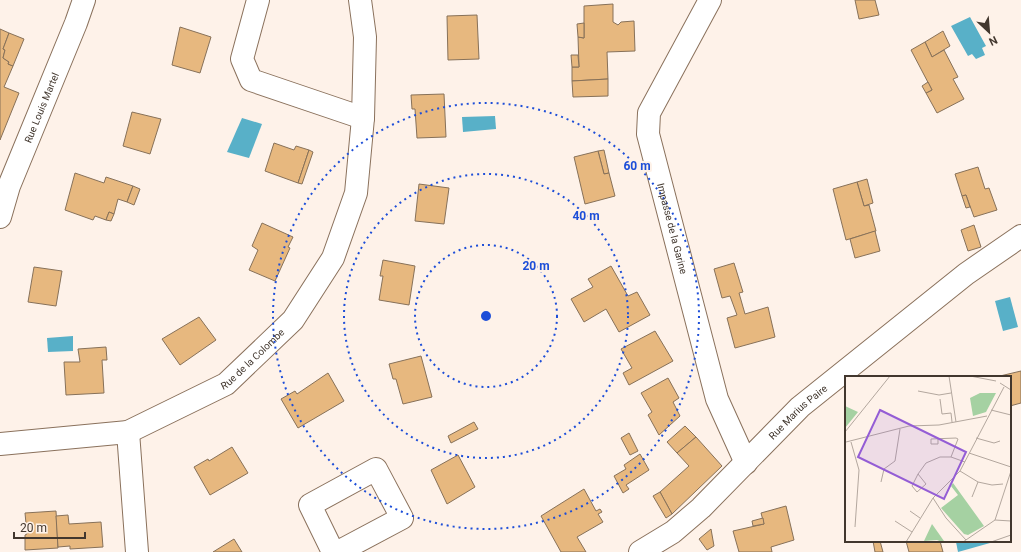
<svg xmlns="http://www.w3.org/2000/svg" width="1021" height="552" viewBox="0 0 1021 552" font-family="Roboto,sans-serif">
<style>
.water{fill:#58b0c8}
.building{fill:#e7b87f;stroke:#877159}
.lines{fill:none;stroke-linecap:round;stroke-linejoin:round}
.minor-casing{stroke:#8a715c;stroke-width:24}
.minor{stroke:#fff;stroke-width:22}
.ring{fill:none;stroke:#1d4ed8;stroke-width:2;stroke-dasharray:2 4}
.labels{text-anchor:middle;stroke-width:4;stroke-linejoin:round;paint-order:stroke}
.street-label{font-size:10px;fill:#42372e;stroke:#fef2e9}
.inset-road{fill:none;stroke:#b3a79e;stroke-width:1}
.view{fill:#945dd5;fill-opacity:0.15;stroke:#945dd5;stroke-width:2}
.inset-edge{fill:none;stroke:#42372e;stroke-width:2}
.centre{fill:#1d4ed8;stroke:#fef2e9;stroke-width:2}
.ring-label{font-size:12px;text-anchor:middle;font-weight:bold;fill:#1d4ed8;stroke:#fef2e9;stroke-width:4;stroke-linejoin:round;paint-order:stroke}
</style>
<rect width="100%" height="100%" fill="#fef2e9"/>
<g class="water">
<polygon points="970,17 986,46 982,48 985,55 976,59 972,54 968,56 951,26"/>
<polygon points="495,116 496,129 463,132 462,117"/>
<polygon points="242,118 262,124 249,158 227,152"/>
<polygon points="1010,297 1018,327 1003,331 995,301"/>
<polygon points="73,336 73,351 48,352 47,338"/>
<polygon points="960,541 989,541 990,543 958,552 956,542"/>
</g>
<g class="building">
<polygon points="855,0 875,0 879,15 859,19"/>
<polygon points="613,4 613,22 618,25 621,22 634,21 635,51 607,52 608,79 572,81 572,67 579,67 578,37 584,38 584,6"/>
<polygon points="477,15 479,59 448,60 447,16"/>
<polygon points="584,23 584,38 578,37 577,24"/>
<polygon points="180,27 211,37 200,73 172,65"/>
<polygon points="0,29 9,33 3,49 5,50 3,58 9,62 8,64 13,66 4,87 19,93 0,140"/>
<polygon points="943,31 950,46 932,57 925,42"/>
<polygon points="9,33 24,39 13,66 8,64 9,62 3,58 5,50 3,49"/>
<polygon points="925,42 932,57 944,50 958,77 953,79 964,99 937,113 926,93 932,90 911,50"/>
<polygon points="571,55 578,55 579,67 572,67"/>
<polygon points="608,79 608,96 573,97 572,81"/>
<polygon points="928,82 932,90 926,93 922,86"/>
<polygon points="444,94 446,137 417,138 415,109 412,109 411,95"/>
<polygon points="132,112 161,119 150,154 123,146"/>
<polygon points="274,143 294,150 296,146 309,150 298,183 265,171"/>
<polygon points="309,150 313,152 302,184 298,183"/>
<polygon points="604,150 609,173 604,174 598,151"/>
<polygon points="598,151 604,174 609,173 615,196 585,204 574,157"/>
<polygon points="978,167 985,189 989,188 997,210 974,217 966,195 962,196 955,174"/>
<polygon points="75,173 104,183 106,177 133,186 127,202 118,199 114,214 109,212 106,220 95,216 93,220 65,210"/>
<polygon points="867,179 873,203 864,206 857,182"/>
<polygon points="857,182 864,206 869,205 876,231 846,240 833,189"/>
<polygon points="419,184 449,188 444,224 415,221"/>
<polygon points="133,186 140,189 134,205 127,202"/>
<polygon points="966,195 970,207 966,208 962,196"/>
<polygon points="109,212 114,214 111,221 106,220"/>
<polygon points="262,223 293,237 288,247 290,248 275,281 249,270 258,250 252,246"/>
<polygon points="974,225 981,247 968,251 961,230"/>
<polygon points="875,231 880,251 855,258 850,239"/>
<polygon points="383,260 415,266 409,305 379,300 383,276 380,276"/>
<polygon points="734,263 742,289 743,292 739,293 745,314 768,307 775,337 735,348 727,318 737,315 730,296 722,298 714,269"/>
<polygon points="611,266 628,296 637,292 650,315 619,332 606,309 584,322 571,299 593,287 588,279"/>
<polygon points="34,267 62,271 56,306 28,302"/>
<polygon points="199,317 216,340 180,365 162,339"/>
<polygon points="655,331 673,361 629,385 623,373 632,368 621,349"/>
<polygon points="106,347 107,360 102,360 104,393 66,395 64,362 80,362 78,349"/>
<polygon points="421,356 432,397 403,404 396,379 393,379 389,364"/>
<polygon points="1021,371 1021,403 1010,406 1010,377 1000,376"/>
<polygon points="328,373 344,401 298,428 281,399 295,391 297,394"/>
<polygon points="668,378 679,398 673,402 680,416 659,435 648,415 652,412 641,393"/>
<polygon points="474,422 478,429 451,443 448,436"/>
<polygon points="685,426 696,437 677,453 667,442"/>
<polygon points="629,433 638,451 630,455 621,438"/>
<polygon points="696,437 722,466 672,514 660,492 689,466 677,453"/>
<polygon points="232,447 248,473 210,495 194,467 208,459 209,461"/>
<polygon points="640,454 649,470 626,485 629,489 623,493 614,476 626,469 624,465"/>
<polygon points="458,455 475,487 447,504 431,470"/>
<polygon points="584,489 596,511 600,509 602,512 598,514 603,522 577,537 586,552 561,552 541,516"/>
<polygon points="660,492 672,514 666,518 653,496"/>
<polygon points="786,506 794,540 771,547 772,552 739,552 733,531 764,524 761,513"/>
<polygon points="56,511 58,548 25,550 25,535 27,534 25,513"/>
<polygon points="68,515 69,524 101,522 103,547 70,549 70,546 58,547 56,516"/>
<polygon points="763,518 764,524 753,526 752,521"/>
<polygon points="711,529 714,546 707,550 699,539"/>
<polygon points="234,539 242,552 213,552"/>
<polygon points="873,541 880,541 883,552 875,552"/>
<polygon points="906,541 940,541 943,552 909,552"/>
</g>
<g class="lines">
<defs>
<g id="minor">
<polyline points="258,0 242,59 251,80 363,118"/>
<path id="s1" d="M 710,0 L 649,113 L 648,134 L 717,399 L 746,463"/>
<path id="s2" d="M 0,217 L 9,186 L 76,23 L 84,0"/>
<polyline points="128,432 137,552"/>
<path id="s3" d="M 0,444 L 128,432 L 226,384 L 293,320 L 333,258 L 356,193 L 363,118 L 365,37 L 360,0"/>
<polyline points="333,552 310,505 376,469 402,518 338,552"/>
<path id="s4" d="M 640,552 L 673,532 L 701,508 L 800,407 L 966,274 L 1021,236"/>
</g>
</defs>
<use href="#minor" class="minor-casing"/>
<use href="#minor" class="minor"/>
</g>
<g class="ring">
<circle cx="486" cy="316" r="71"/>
<circle cx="486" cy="316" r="142"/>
<circle cx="486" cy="316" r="213"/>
</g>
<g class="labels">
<g class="street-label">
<text dy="4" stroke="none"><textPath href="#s2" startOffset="117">Rue Louis Martel</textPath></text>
<text dy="4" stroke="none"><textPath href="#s1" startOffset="247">Impasse de la Garine</textPath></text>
<text dy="4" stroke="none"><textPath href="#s3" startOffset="274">Rue de la Colombe</textPath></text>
<text dy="4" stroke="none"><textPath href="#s4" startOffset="212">Rue Marius Paire</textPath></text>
</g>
</g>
<g transform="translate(845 376)">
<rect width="166" height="166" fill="#fef2e9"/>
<path d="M 135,17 L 151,17 L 141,36 L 128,40 L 125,22 ZM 0,30 L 13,36 L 0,52 ZM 108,107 L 139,150 L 123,159 L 119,158 L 96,132 L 113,119 L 106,110 ZM 87,148 L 99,165 L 97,166 L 92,164 L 79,165 Z" fill="#a5d1a2"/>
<path class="inset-road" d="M 104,0 L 111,46M 125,0 L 151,5M 155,7 L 166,14M 73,15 L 94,19 L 106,17M 95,23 L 97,38 L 106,37 L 107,46M 146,34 L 166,39M 0,56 L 45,0M 93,62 L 93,68 L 86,68 L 86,63 L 111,62 L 113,63 L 106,81M 131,62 L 149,67 L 155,65M 1,66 L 64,50 L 94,49 L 142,40M 6,66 L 14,94 L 10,151M 124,77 L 166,91M 115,95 L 133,106 L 147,109 L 158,108M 73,98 L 81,108 L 72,116 L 67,110 L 73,98 L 81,87 L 95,81 L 106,81 L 120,86M 36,106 L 39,93 L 50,85 L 55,53M 127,121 L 133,106M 88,122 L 101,142 L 121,164M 65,135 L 75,142M 150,144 L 166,145M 50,145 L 67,156M 61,166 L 88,122 L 115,95 L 159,11M 118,166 L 150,144 L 166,95M 146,166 L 166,159"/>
<path class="view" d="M 35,34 L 121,76 L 99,123 L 13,81 Z"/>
<rect width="166" height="166" class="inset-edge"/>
</g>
<circle cx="486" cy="316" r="6" class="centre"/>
<g class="ring-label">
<text x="637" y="170">60 m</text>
<text x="586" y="220">40 m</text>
<text x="536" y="270">20 m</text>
</g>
<g transform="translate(989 32) rotate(154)" stroke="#fef2e9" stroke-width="3" paint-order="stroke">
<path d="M0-3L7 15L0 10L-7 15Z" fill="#42372e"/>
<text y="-6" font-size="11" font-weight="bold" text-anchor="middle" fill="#42372e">N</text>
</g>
<path d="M14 532v6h71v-6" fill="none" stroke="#42372e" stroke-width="2"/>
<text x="20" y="532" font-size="12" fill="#42372e" stroke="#fef2e9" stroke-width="3" paint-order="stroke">20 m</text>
</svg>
